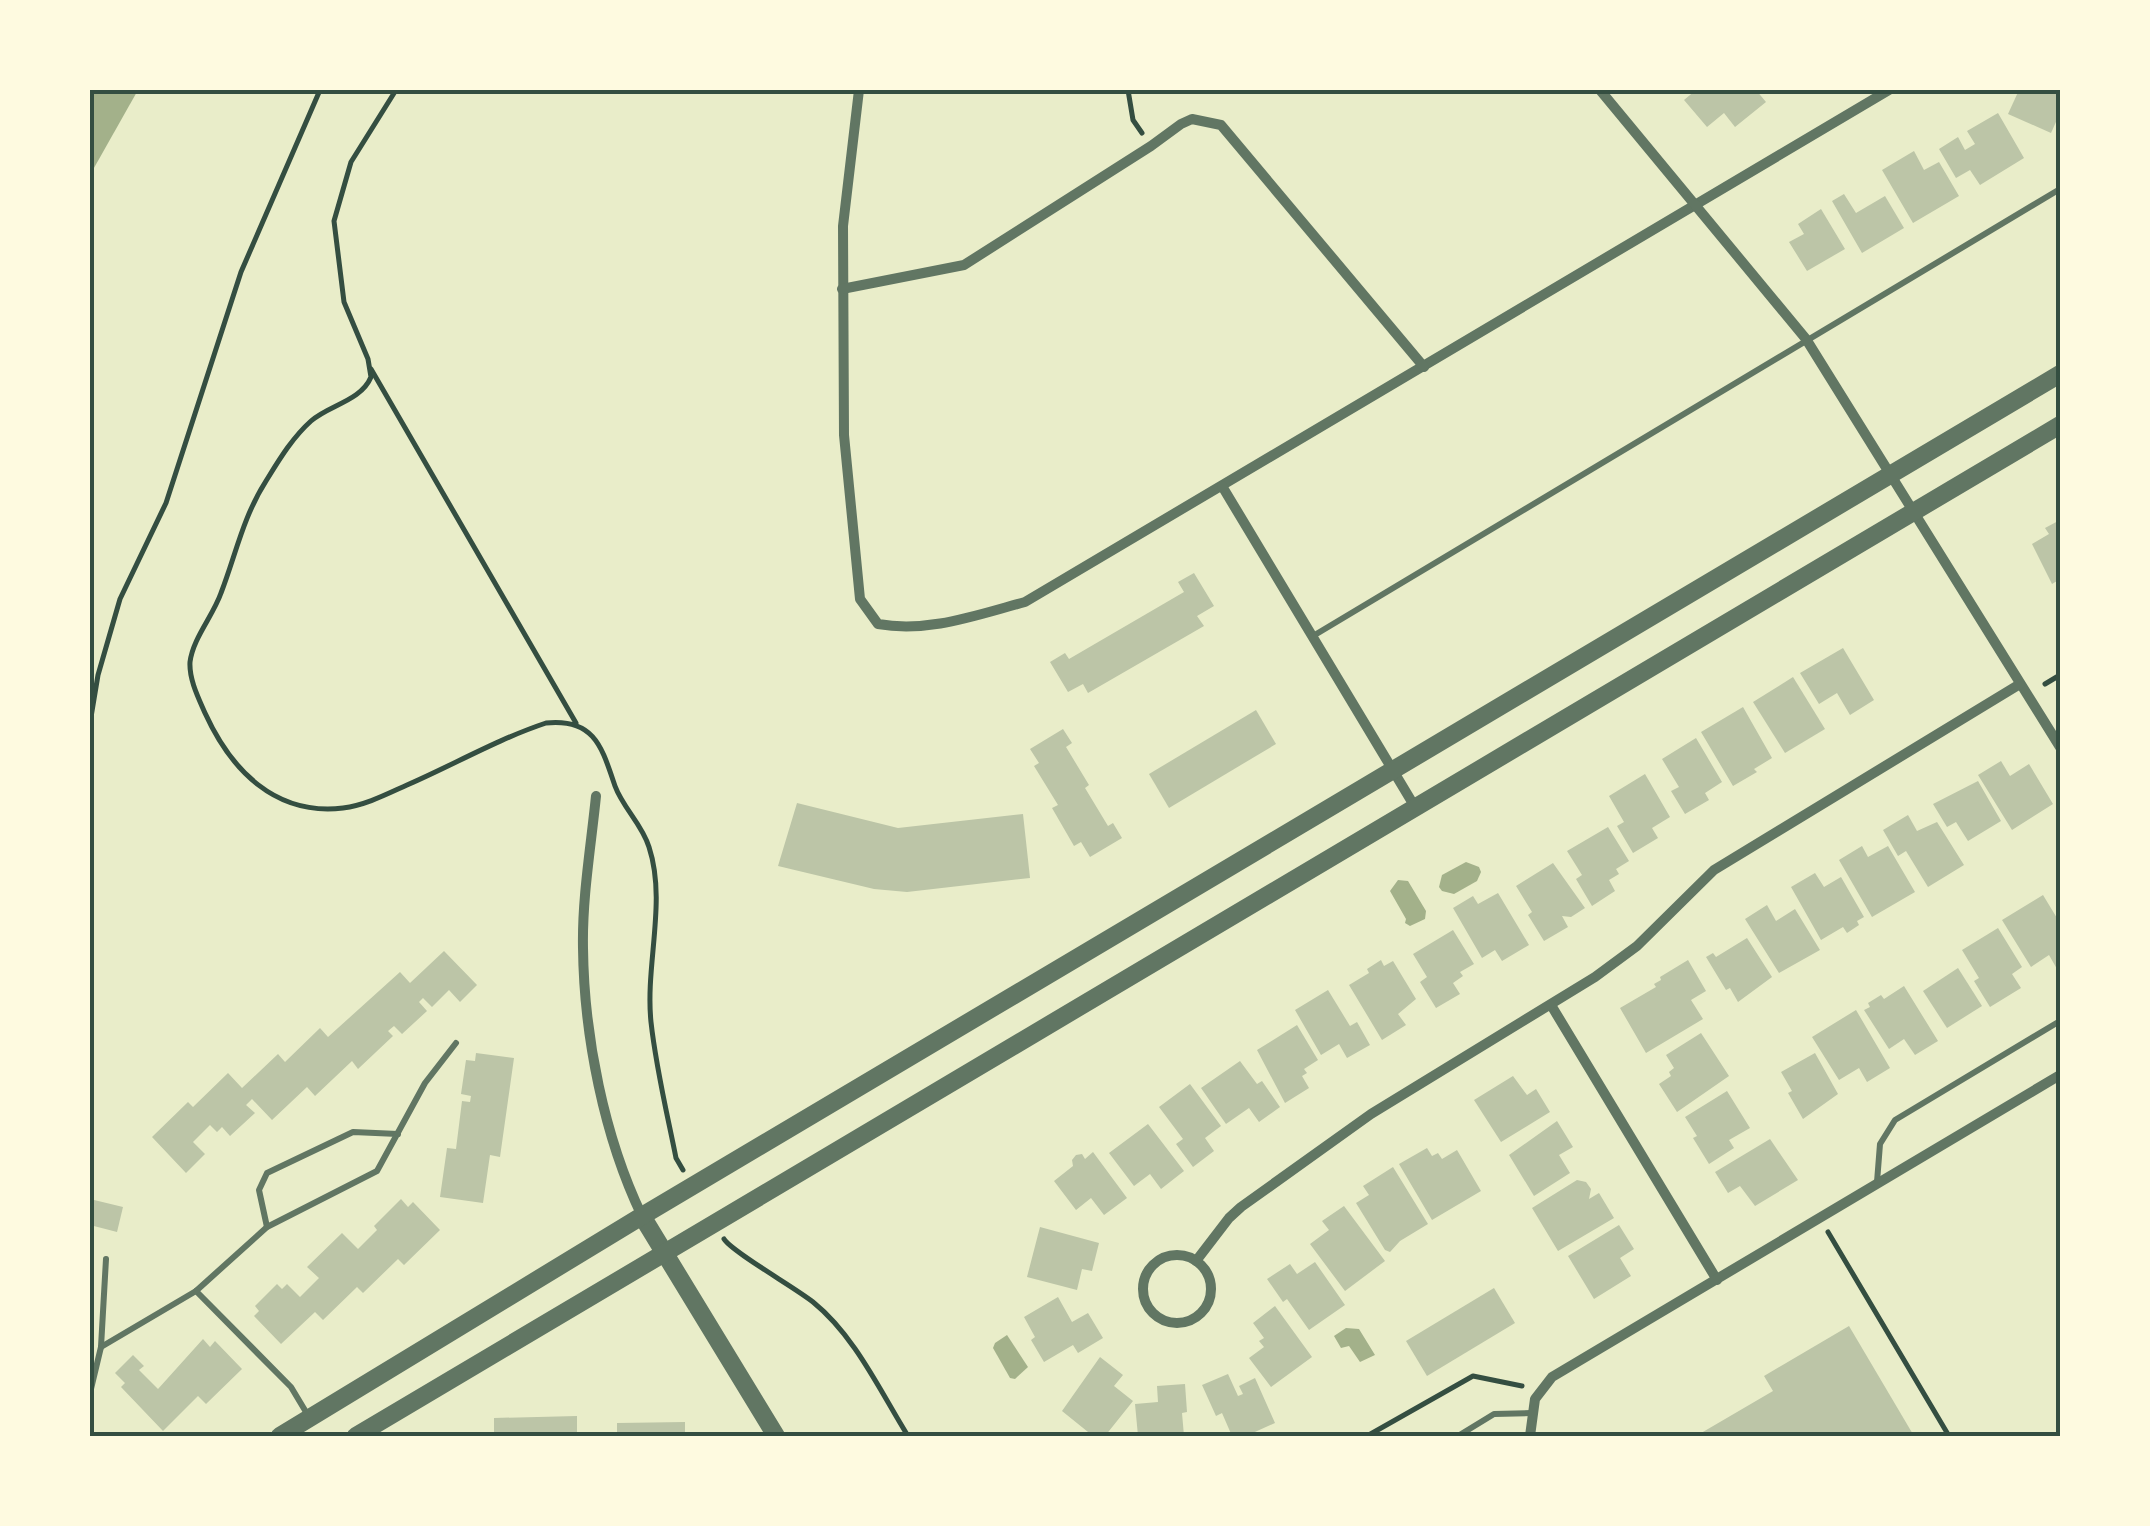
<svg xmlns="http://www.w3.org/2000/svg" width="2150" height="1526" viewBox="0 0 2150 1526" font-family="Lora,serif">
<style>
.water{fill:#a3b18a}
.building{fill:#bcc5a7}
.lines{fill:none;stroke-linecap:round;stroke-linejoin:round}
.path{stroke:#344e41;stroke-width:5}
.service{stroke:#617663;stroke-width:6}
.minor{stroke:#617663;stroke-width:10}
.tertiary{stroke:#617663;stroke-width:18}
.neatline{fill:none;stroke:#344e41;stroke-width:4}
</style>
<rect width="100%" height="100%" fill="#e9edc9"/>
<g class="water">
<polygon points="90,90 138,90 90,175"/>
<polygon points="1466,862 1479,867 1481,872 1477,881 1454,894 1442,891 1439,887 1442,875"/>
<polygon points="1398,880 1408,881 1426,911 1425,919 1410,926 1405,923 1406,919 1390,891"/>
<polygon points="1346,1328 1359,1329 1375,1355 1360,1362 1349,1346 1341,1348 1334,1336"/>
<polygon points="1007,1335 1028,1367 1015,1379 1010,1378 993,1348 995,1343"/>
</g>
<g class="building">
<polygon points="1696,90 1756,90 1766,102 1735,127 1724,113 1707,127 1684,100"/>
<polygon points="2019,90 2060,90 2060,113 2051,133 2008,114"/>
<polygon points="1998,113 2024,158 1980,185 1970,170 1956,178 1939,149 1958,137 1965,150 1975,144 1967,131"/>
<polygon points="1914,151 1924,170 1939,162 1959,196 1913,223 1882,170"/>
<polygon points="1844,194 1856,213 1885,196 1904,228 1862,253 1832,201"/>
<polygon points="1821,209 1845,249 1807,271 1789,242 1804,234 1798,224"/>
<polygon points="2060,520 2060,586 2057,581 2052,584 2032,544 2049,534 2045,528"/>
<polygon points="1194,573 1214,606 1197,616 1204,626 1088,693 1083,684 1068,692 1050,662 1065,653 1069,659 1184,592 1178,582"/>
<polygon points="1843,648 1874,700 1850,715 1837,693 1819,704 1800,673"/>
<polygon points="1793,677 1825,729 1785,753 1753,702"/>
<polygon points="1743,707 1772,758 1754,769 1757,772 1733,786 1701,732"/>
<polygon points="1256,710 1276,744 1169,808 1149,774"/>
<polygon points="1063,729 1072,743 1066,747 1089,785 1085,788 1108,826 1113,823 1122,838 1090,857 1081,842 1074,846 1052,808 1058,805 1034,766 1039,763 1030,749"/>
<polygon points="1696,738 1722,782 1705,793 1709,800 1685,814 1671,791 1679,787 1662,759"/>
<polygon points="2001,761 2010,776 2029,764 2053,804 2012,830 1978,775"/>
<polygon points="1645,774 1670,817 1652,828 1658,838 1633,853 1617,826 1624,822 1609,796"/>
<polygon points="1978,781 2001,821 1968,841 1956,822 1947,827 1933,804"/>
<polygon points="797,803 898,828 1023,814 1030,878 907,892 874,889 778,866"/>
<polygon points="1908,815 1917,831 1937,822 1964,865 1928,887 1906,851 1898,856 1883,830"/>
<polygon points="1608,827 1629,861 1616,869 1619,874 1609,880 1615,891 1592,906 1576,879 1582,875 1567,851"/>
<polygon points="1862,846 1868,857 1888,846 1915,892 1872,917 1839,860"/>
<polygon points="1553,863 1585,908 1571,917 1562,916 1568,927 1544,941 1528,915 1532,912 1516,886"/>
<polygon points="1815,873 1824,887 1841,877 1864,917 1857,921 1859,925 1847,933 1843,927 1821,940 1791,887"/>
<polygon points="1498,893 1529,945 1502,961 1495,950 1482,958 1453,908 1473,896 1478,904"/>
<polygon points="2043,895 2060,923 2057,969 2049,955 2031,967 2002,920"/>
<polygon points="1767,905 1776,921 1795,909 1820,950 1779,973 1745,919"/>
<polygon points="1998,928 2022,967 2012,974 2021,988 1990,1007 1974,981 1979,978 1962,950"/>
<polygon points="1453,930 1474,964 1460,972 1463,976 1453,983 1460,994 1436,1008 1420,982 1427,977 1413,954"/>
<polygon points="1747,938 1772,977 1738,1002 1730,988 1726,990 1706,957 1713,953 1716,957"/>
<polygon points="444,951 477,985 460,1002 449,990 432,1007 423,998 419,1002 427,1011 402,1034 394,1026 388,1031 393,1036 358,1069 352,1061 315,1096 307,1087 272,1120 252,1099 246,1105 255,1113 230,1136 222,1127 217,1132 210,1125 193,1142 205,1154 186,1173 152,1137 188,1102 193,1107 228,1073 242,1088 278,1054 285,1062 320,1028 328,1037 400,972 410,983"/>
<polygon points="1381,960 1384,966 1393,961 1416,999 1398,1014 1406,1025 1382,1040 1349,985 1369,973 1367,969"/>
<polygon points="1688,960 1706,991 1691,1000 1703,1019 1646,1053 1620,1008 1656,987 1654,984 1661,980 1660,977"/>
<polygon points="1958,968 1982,1006 1947,1028 1923,991"/>
<polygon points="1904,986 1938,1041 1915,1055 1904,1039 1889,1049 1864,1010 1870,1007 1868,1003 1881,995 1884,999"/>
<polygon points="1328,990 1350,1026 1357,1022 1370,1045 1347,1058 1339,1044 1321,1055 1295,1010"/>
<polygon points="1856,1010 1890,1068 1867,1082 1859,1068 1839,1080 1812,1037"/>
<polygon points="1297,1025 1318,1060 1304,1069 1307,1073 1302,1076 1309,1088 1285,1103 1257,1050"/>
<polygon points="1701,1033 1729,1076 1677,1112 1659,1084 1671,1076 1669,1072 1674,1068 1666,1055"/>
<polygon points="476,1053 514,1058 500,1157 490,1155 483,1203 440,1197 447,1148 456,1149 462,1101 470,1102 471,1096 461,1094 466,1060 475,1061"/>
<polygon points="1815,1053 1838,1094 1803,1119 1788,1093 1792,1091 1781,1072"/>
<polygon points="1240,1061 1257,1084 1262,1081 1280,1107 1259,1122 1249,1108 1226,1124 1201,1088"/>
<polygon points="1513,1076 1527,1095 1536,1089 1550,1112 1501,1142 1474,1100"/>
<polygon points="1190,1084 1221,1126 1205,1138 1214,1151 1193,1167 1176,1144 1183,1139 1159,1107"/>
<polygon points="1727,1091 1750,1128 1729,1140 1734,1148 1709,1164 1693,1138 1697,1136 1685,1117"/>
<polygon points="1557,1121 1573,1147 1559,1155 1570,1173 1534,1196 1509,1155"/>
<polygon points="1148,1124 1184,1171 1161,1189 1150,1174 1134,1186 1109,1153"/>
<polygon points="1770,1139 1798,1180 1755,1206 1740,1186 1728,1193 1715,1172"/>
<polygon points="1427,1148 1432,1156 1438,1153 1442,1159 1457,1150 1481,1191 1432,1220 1399,1164"/>
<polygon points="1093,1152 1127,1198 1104,1215 1091,1198 1076,1210 1054,1181 1073,1166 1072,1160 1076,1155 1082,1154 1085,1159"/>
<polygon points="1393,1167 1428,1224 1400,1241 1390,1252 1385,1250 1356,1203 1369,1195 1363,1186"/>
<polygon points="1577,1180 1586,1182 1591,1189 1589,1199 1599,1193 1614,1218 1558,1251 1532,1208"/>
<polygon points="90,1199 123,1207 117,1232 90,1225"/>
<polygon points="401,1199 408,1207 413,1202 440,1230 404,1265 398,1259 363,1293 357,1287 323,1320 315,1312 281,1344 254,1316 259,1311 255,1306 277,1284 282,1289 287,1284 300,1297 319,1278 307,1267 342,1233 358,1249 377,1230 374,1226"/>
<polygon points="1344,1206 1385,1261 1345,1291 1310,1244 1329,1230 1322,1221"/>
<polygon points="1619,1225 1634,1249 1620,1258 1631,1276 1594,1299 1568,1256"/>
<polygon points="1040,1227 1099,1243 1092,1271 1082,1269 1077,1290 1027,1277"/>
<polygon points="1315,1262 1345,1305 1309,1330 1287,1299 1283,1302 1267,1279 1290,1264 1297,1274"/>
<polygon points="1494,1288 1515,1323 1427,1376 1406,1341"/>
<polygon points="1058,1297 1072,1322 1088,1313 1103,1338 1078,1353 1073,1345 1044,1362 1031,1340 1035,1337 1024,1317"/>
<polygon points="1275,1306 1312,1357 1271,1387 1249,1358 1264,1347 1259,1341 1264,1338 1253,1323"/>
<polygon points="1849,1326 1914,1436 1696,1436 1773,1391 1764,1376"/>
<polygon points="203,1339 210,1347 215,1341 242,1369 206,1404 198,1396 163,1431 121,1387 125,1383 115,1373 133,1355 144,1366 139,1370 158,1389"/>
<polygon points="1100,1357 1123,1375 1114,1386 1133,1401 1105,1436 1093,1436 1062,1411"/>
<polygon points="1228,1374 1238,1396 1243,1394 1239,1386 1255,1378 1275,1423 1246,1436 1232,1436 1222,1413 1216,1416 1202,1385"/>
<polygon points="1185,1384 1187,1412 1182,1413 1184,1436 1138,1436 1135,1404 1158,1402 1157,1386"/>
<polygon points="577,1416 577,1436 494,1436 494,1418"/>
<polygon points="685,1422 685,1436 617,1436 617,1423"/>
</g>
<g class="lines">
<g class="path">
<path d="M 396,90 L 351,162 L 334,221 L 344,302 L 368,359 L 371,377 C 361,401 329,405 311,421 C 292,438 279,460 266,481 C 243,517 236,554 221,593 C 213,616 193,638 190,662 C 189,679 198,697 205,713 C 231,770 275,816 343,808 C 366,805 387,794 407,785 C 453,765 498,739 546,723 C 595,718 602,748 615,786 C 623,808 642,824 649,847 C 667,902 645,965 651,1022 C 656,1068 667,1113 676,1158 L 683,1170"/>
<polyline points="1128,90 1133,120 1142,133"/>
<polyline points="371,369 576,723"/>
<polyline points="2045,684 2060,675"/>
<polyline points="90,723 98,675 120,599 166,503 241,272 320,90"/>
<polyline points="1828,1232 1949,1436"/>
<path d="M 724,1239 C 732,1252 796,1288 813,1302 C 855,1336 880,1391 908,1436"/>
<polyline points="1367,1436 1473,1376 1522,1386"/>
</g>
<g class="service">
<polyline points="1313,636 2060,189"/>
<polyline points="1877,1182 1880,1144 1895,1120 2060,1021"/>
<polyline points="267,1227 259,1190 267,1173 353,1132 398,1134"/>
<polyline points="196,1291 291,1387 309,1417"/>
<polyline points="101,1347 106,1259"/>
<polyline points="90,1393 101,1347 196,1291 267,1227 377,1171 425,1083 456,1043"/>
<polyline points="1458,1436 1494,1414 1531,1413"/>
</g>
<g class="minor">
<path d="M 859,90 L 843,226 L 844,435 L 860,599 L 878,624 C 929,633 976,615 1025,602 L 1889,90"/>
<polyline points="1600,90 1806,339 2060,747"/>
<polyline points="842,289 964,265 1151,146 1181,124 1192,119 1221,125 1424,367"/>
<polyline points="1222,486 1415,807"/>
<path d="M 596,796 C 591,846 582,898 583,948 C 584,1036 604,1137 642,1216"/>
<polyline points="1551,1005 1717,1280"/>
<circle cx="1177" cy="1289" r="34"/>
<polyline points="1196,1261 1229,1218 1241,1207 1371,1114 1595,977 1637,946 1714,870 2020,684"/>
<polyline points="1530,1436 1535,1399 1552,1377 2060,1075"/>
</g>
<g class="tertiary">
<polyline points="642,1216 776,1436"/>
<polyline points="280,1436 642,1216 2060,374"/>
<polyline points="356,1436 2060,425"/>
</g>
</g>
<rect width="2150" height="1526" fill="none" stroke="#fefae0" stroke-width="185"/>
<rect x="92" y="92" width="1966" height="1342" class="neatline"/>
</svg>
